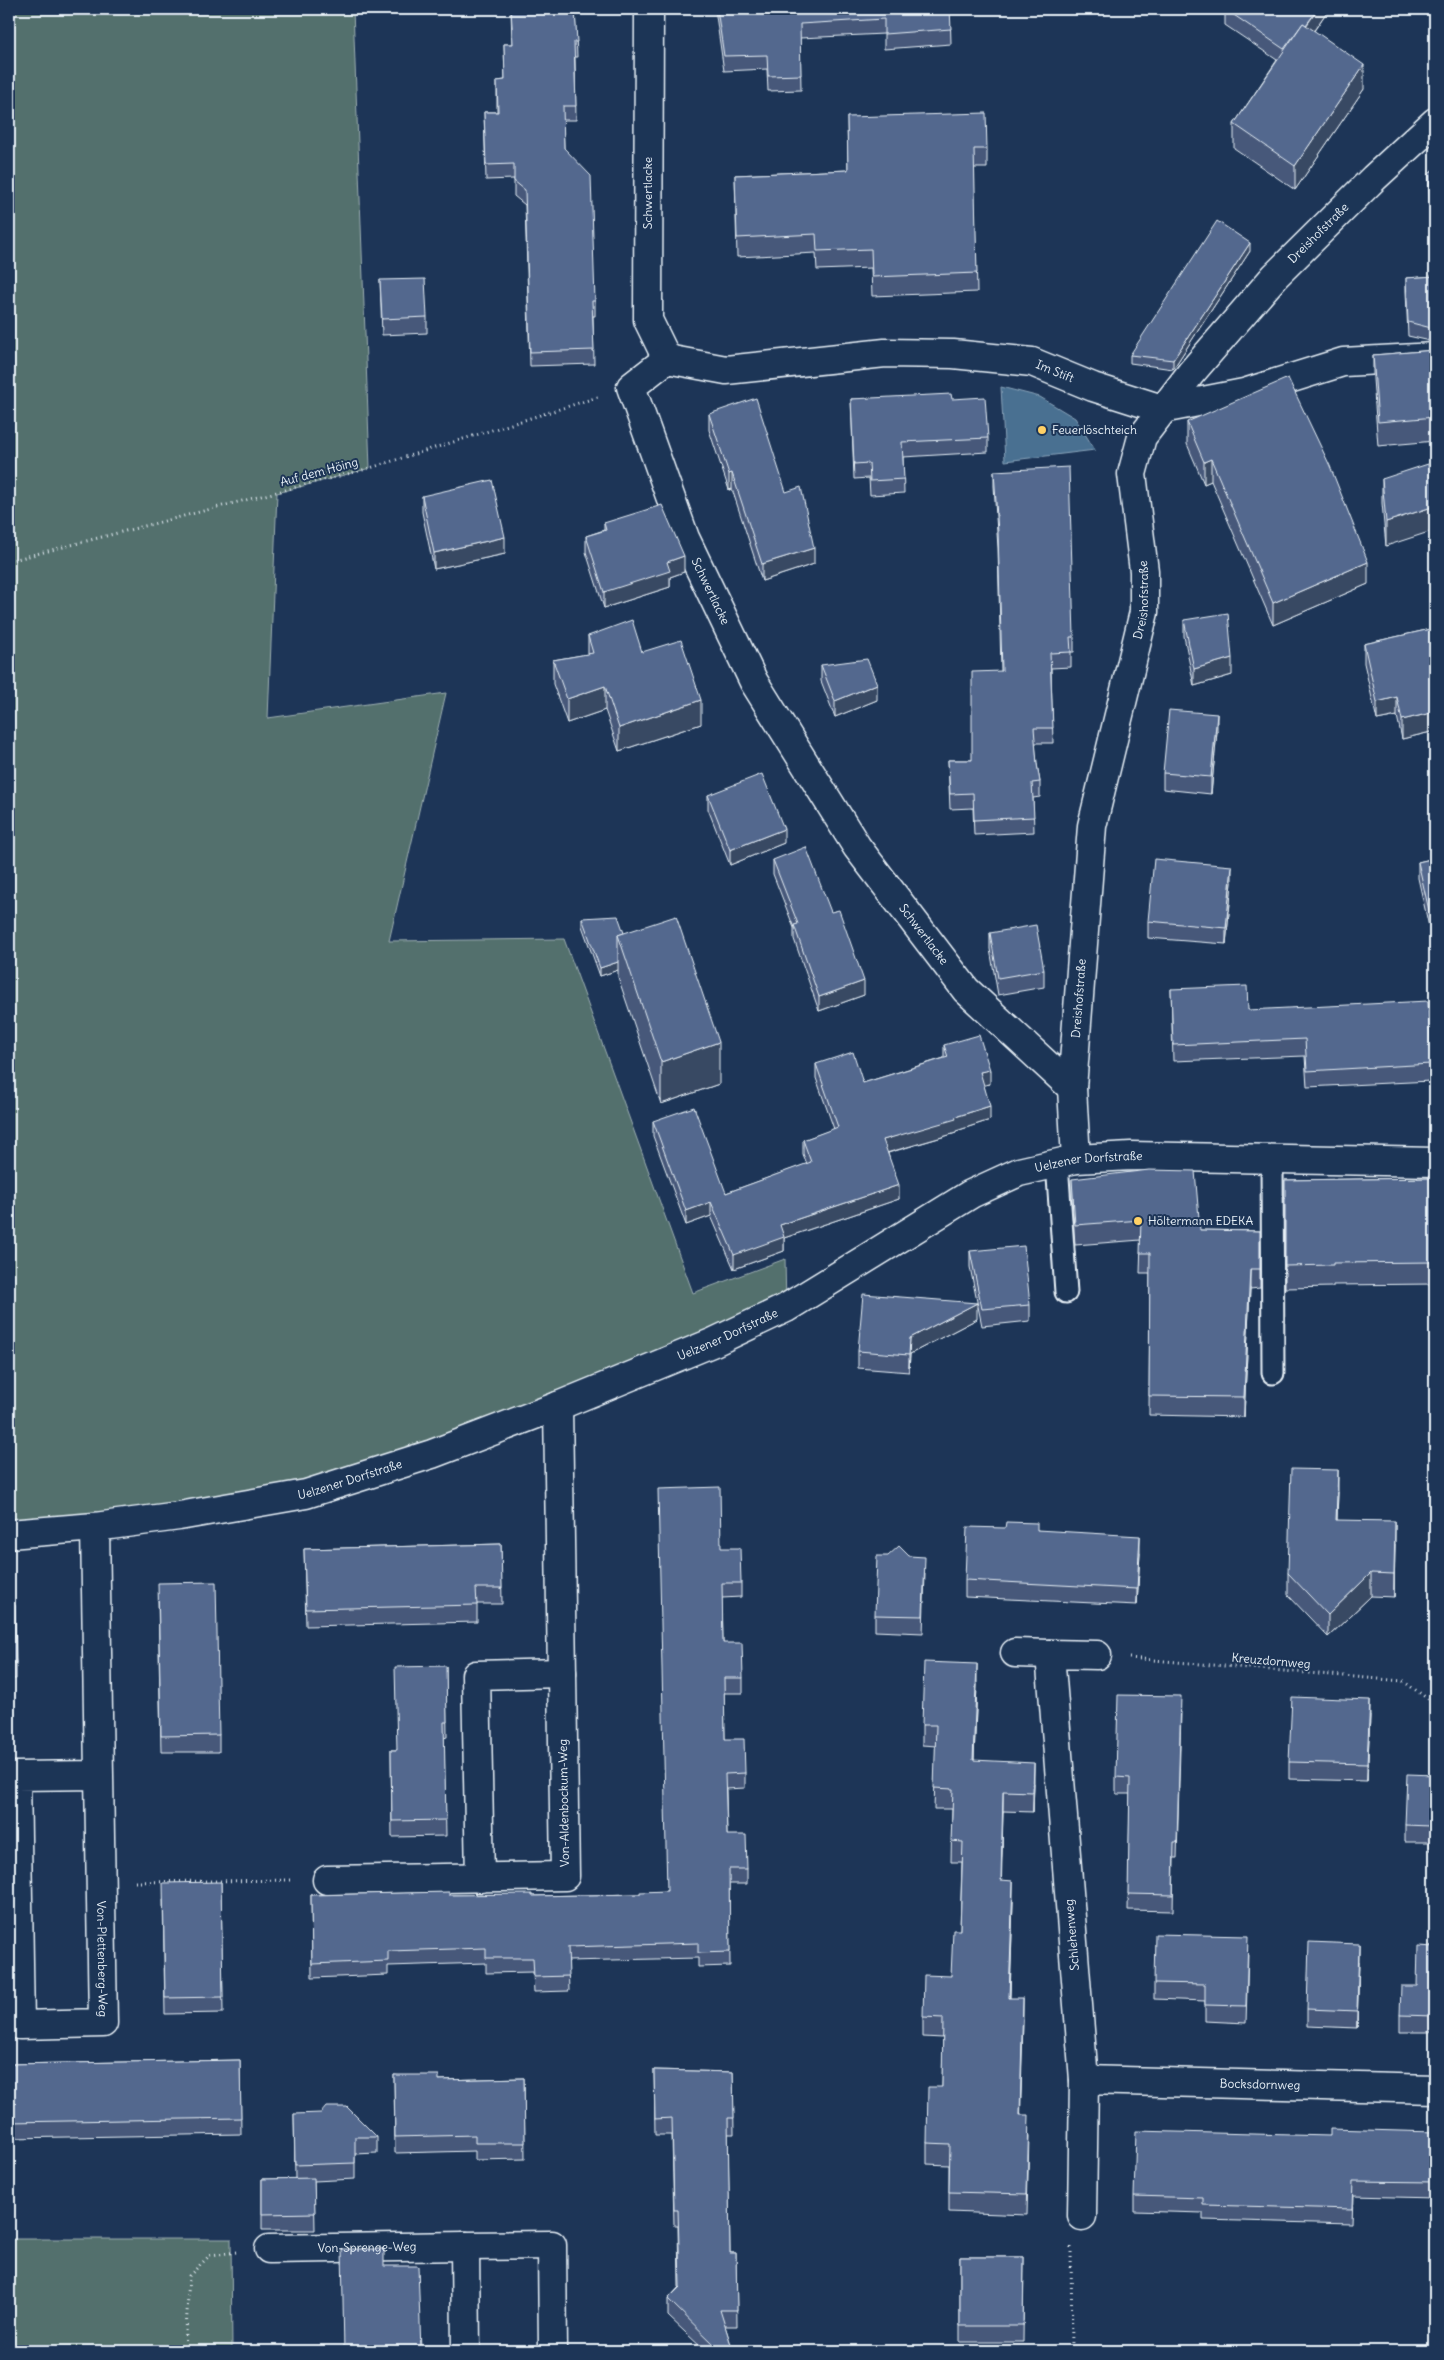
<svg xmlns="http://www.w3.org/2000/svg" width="1444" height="2360" viewBox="0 0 1444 2360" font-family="Delius,sans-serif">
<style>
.green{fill:#536f6d;stroke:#9eb0b2}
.water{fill:#4a7091;stroke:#89a4ba}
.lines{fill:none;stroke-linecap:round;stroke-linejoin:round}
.lane-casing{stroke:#e8f1f8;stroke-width:25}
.street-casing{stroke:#e8f1f8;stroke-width:31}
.secondary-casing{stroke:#e8f1f8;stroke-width:31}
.path{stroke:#e8f1f8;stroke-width:3;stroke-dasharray:1 4;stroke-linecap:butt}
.lane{stroke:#1d3557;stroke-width:21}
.street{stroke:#1d3557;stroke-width:28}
.secondary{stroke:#1d3557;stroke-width:28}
.wall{fill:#47597a;stroke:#e8f1f8}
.shaded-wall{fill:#394863;stroke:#e8f1f8}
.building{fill:#52678e;stroke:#e8f1f8}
.poi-dot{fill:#ffd166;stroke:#1d3557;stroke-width:2}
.labels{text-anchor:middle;stroke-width:4;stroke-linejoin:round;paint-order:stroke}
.street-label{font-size:12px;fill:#e8f1f8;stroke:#1d3557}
.poi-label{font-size:12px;fill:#e8f1f8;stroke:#1d3557;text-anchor:start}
</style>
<rect width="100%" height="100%" fill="#1d3557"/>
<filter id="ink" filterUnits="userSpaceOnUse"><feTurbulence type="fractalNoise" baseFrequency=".02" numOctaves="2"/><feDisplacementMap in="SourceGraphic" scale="10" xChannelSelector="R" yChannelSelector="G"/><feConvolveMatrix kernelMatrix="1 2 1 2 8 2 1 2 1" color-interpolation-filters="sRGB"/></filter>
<g filter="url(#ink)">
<g class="green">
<polygon points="9,9 353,9 370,468 277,493 268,718 446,693 389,941 564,939 693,1293 785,1259 786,1308 306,1494 9,1534"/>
<polygon points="9,2239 231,2239 232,2351 9,2351"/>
</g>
<polygon class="water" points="1001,387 1040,397 1075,418 1095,450 1005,461"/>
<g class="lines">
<defs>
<g id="lane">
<polyline points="1272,1158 1273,1373"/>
<polyline points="1057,1163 1066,1292"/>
</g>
<g id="street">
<polyline points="649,9 648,320 667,359"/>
<path id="s1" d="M 667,359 L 631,387 L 685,538 L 754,682 L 857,847 L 966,990 L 1072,1088"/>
<path id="s2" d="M 667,359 L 726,370 L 885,353 L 953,354 L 1032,362 L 1093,387 L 1162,409 L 1244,393 L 1343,362 L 1435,357"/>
<path id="s3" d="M 1076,1159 L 1072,1088 L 1092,826 L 1144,612 L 1144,571 L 1132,474 L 1142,437 L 1191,373 L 1275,276 L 1374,178 L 1435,122"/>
<path id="s4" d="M 95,1527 L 103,2023 L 20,2025 L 16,1776 L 99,1775"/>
<polyline points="1015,1653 1050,1654"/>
<polyline points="480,1878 476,1675 562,1673"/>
<polyline points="327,1880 565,1876 558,1406"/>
<path id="s5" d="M 1084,2080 L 1435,2089"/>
<polyline points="1082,2216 1084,2080 1050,1654 1097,1655"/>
<polyline points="465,2246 552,2245 553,2351"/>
<path id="s6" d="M 269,2249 L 465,2246 L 466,2351"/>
</g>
<g id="secondary">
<path id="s7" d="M 9,1534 L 95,1527 L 179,1516 L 306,1494 L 432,1454 L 558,1406 L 714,1342 L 786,1308 L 971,1194 L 1019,1172 L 1076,1159 L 1131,1156 L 1435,1162"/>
</g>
</defs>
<use href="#lane" class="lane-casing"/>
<use href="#street" class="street-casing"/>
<use href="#secondary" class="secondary-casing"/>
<g class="path">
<polyline points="9,561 370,468 598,397"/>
<polyline points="9,581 10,560"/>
<polyline points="1129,1658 1403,1681 1435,1704"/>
<polyline points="135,1882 294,1880"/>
<polyline points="1071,2247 1072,2351"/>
<polyline points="185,2351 189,2276 210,2255 237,2252"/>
</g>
<use href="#lane" class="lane"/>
<use href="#street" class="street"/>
<use href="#secondary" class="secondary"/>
</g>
<g class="wall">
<polygon points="511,9 575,9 577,57 575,57 576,120 563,120 564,148 595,301 595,316 593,316 594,364 530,366 525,205 514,196 514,179 486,180 484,112 497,112 497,81 505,80 504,44 512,44"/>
<polygon points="715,9 950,9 951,44 884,49 884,34 800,38 801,90 768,91 767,69 724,71"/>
<polygon points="1225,9 1326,9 1326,13 1314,31 1364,89 1295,190 1234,148 1234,124 1277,60 1225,25"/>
<polygon points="847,117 987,149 987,168 974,168 977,292 872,296 871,268 817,270 816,253 737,257 735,175 848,170"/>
<polygon points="1435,167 1435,229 1430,224 1429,190 1429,174"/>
<polygon points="1250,251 1173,369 1130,363 1130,355"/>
<polygon points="1435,276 1435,342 1408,336 1406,291 1406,278"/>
<polygon points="380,280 427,317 427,333 382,335"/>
<polygon points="1435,350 1435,441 1378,446 1373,379 1373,355"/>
<polygon points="851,399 952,399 988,438 988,452 903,457 904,493 870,495 869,478 854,479"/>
<polygon points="709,414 786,492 814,564 762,581 732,489 729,490 709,430"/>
<polygon points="1187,422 1368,584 1273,625 1211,481 1204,484 1187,444"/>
<polygon points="994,471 1074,637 1074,652 1071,652 1071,667 1051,668 1053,743 1035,743 1037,764 1040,782 1040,797 1033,798 1034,832 974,835 973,808 950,809 948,760 972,760 1001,671 998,548 994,486"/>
<polygon points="1382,479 1435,487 1386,546 1382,503"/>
<polygon points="422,496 505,554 434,569 422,512"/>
<polygon points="604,523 684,572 670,577 670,587 604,608 586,552 586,536 604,530"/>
<polygon points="1184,620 1232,675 1194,686 1184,636"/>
<polygon points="1435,628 1435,731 1402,739 1397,716 1377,720 1364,663 1364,644"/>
<polygon points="588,636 642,652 701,724 619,751 605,710 567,723 553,684 553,660 588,654"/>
<polygon points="821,665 877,700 835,717 821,681"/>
<polygon points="1217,731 1211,794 1163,789 1163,773"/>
<polygon points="708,795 784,843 730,865 708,809"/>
<polygon points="1435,858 1432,940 1418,878 1418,862"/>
<polygon points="773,860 864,995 819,1011 794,939 794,928 773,874"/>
<polygon points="1232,882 1226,944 1148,938 1148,921"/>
<polygon points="582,918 624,933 719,1084 661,1104 618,977 618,970 600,976 582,926"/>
<polygon points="990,933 1044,970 1044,987 998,995 990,949"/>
<polygon points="1171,989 1248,1010 1431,1064 1431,1081 1307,1087 1305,1056 1173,1061"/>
<polygon points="944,1045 990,1084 984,1085 990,1120 956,1131 956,1133 888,1153 899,1199 784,1238 784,1251 734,1269 711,1216 686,1225 653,1136 653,1121 726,1193 807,1164 803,1154 803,1140 834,1129 816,1078 816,1064 863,1083 944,1058"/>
<polygon points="1435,1178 1435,1284 1333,1285 1333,1287 1285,1288 1285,1180"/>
<polygon points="1072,1179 1200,1230 1260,1231 1260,1288 1250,1289 1244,1417 1149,1415 1150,1273 1140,1273 1141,1240 1075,1245 1072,1198"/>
<polygon points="970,1251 1030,1305 1030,1321 982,1326 970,1267"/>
<polygon points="977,1319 910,1354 909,1372 858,1368 858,1351"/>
<polygon points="1338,1492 1337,1520 1395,1544 1394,1597 1371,1596 1328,1637 1288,1595 1288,1573"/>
<polygon points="1037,1530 1140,1553 1137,1605 965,1597 965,1580"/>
<polygon points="501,1544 502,1604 477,1604 477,1622 306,1626 304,1549"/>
<polygon points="721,1548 741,1583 741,1597 722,1598 723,1643 743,1678 743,1693 724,1693 725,1739 745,1773 745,1788 726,1789 727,1835 747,1869 747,1884 729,1884 730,1966 698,1967 698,1958 568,1961 569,1991 534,1992 533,1972 486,1973 486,1963 388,1966 388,1975 312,1978 311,1895 449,1895 532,1896 640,1894 667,1891"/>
<polygon points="925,1573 923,1633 875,1631 875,1615"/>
<polygon points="158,1600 219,1735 219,1752 161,1752"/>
<polygon points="9,1605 16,1663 16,1679 9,1679"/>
<polygon points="446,1666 447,1737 444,1738 446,1836 392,1837 391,1750 396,1750"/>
<polygon points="977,1684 974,1760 1034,1783 1033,1812 1003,1811 1001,1880 1013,1901 1010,1998 1023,2019 1020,2115 1029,2136 1027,2215 949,2212 949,2165 927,2164 927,2143 942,2087 943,2038 923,2037 923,2017 951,1976 960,1930 962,1862 951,1862 952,1809 934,1809 936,1746 922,1745 922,1725"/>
<polygon points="1181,1712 1177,1858 1174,1858 1173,1911 1128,1910 1130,1794 1116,1794 1116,1777"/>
<polygon points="1370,1716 1367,1781 1289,1779 1289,1762"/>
<polygon points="1435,1775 1435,1850 1430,1850 1430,1842 1405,1842 1405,1825"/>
<polygon points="221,1882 223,2013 165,2014 163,1899"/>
<polygon points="1435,1947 1435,2032 1400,2032 1400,2015 1417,1986"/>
<polygon points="1248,1953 1246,2023 1205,2021 1205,2001 1154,1999 1154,1983"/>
<polygon points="1359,1961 1357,2028 1307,2026 1307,2009"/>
<polygon points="240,2060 241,2134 9,2138 9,2064"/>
<polygon points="654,2070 733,2072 734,2134 728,2134 730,2253 736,2253 737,2326 725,2326 733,2351 704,2350 668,2316 668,2299 679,2287 678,2226 674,2226 672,2135 655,2135"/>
<polygon points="394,2075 439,2080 524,2078 525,2159 475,2160 475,2151 395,2153"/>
<polygon points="294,2114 377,2137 377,2153 355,2154 355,2179 314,2181 315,2230 262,2230 262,2179 295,2179"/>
<polygon points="1435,2132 1435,2198 1353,2196 1352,2224 1203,2220 1203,2213 1134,2211 1134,2196 1330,2136"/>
<polygon points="960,2257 1024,2257 1023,2342 960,2342"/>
</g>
<g class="shaded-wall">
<polygon points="1318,9 1326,9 1326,13 1288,68 1288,52"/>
<polygon points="1364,65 1364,89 1295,190 1295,166"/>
<polygon points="1250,243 1250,251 1173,369 1173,360"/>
<polygon points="1211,459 1211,481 1204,484 1204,462"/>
<polygon points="732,473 732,489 729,490 729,474"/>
<polygon points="1435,506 1435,530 1386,546 1386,522"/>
<polygon points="505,537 505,554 434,569 434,553"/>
<polygon points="814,548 814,564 762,581 762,564"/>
<polygon points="684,556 684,572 670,577 670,587 604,608 604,592 667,562"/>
<polygon points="1368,562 1368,584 1273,625 1273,603"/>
<polygon points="1232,658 1232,675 1194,686 1194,669"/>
<polygon points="877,684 877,700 835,717 835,701"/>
<polygon points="605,686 605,710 567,723 567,699"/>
<polygon points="1397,697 1397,716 1377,720 1377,702"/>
<polygon points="701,700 701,724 619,751 619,728"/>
<polygon points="1435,712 1435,731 1402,739 1402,720"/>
<polygon points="1217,714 1217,731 1211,794 1211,777"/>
<polygon points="784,829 784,843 730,865 730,850"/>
<polygon points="1232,866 1232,882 1226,944 1226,928"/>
<polygon points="1435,923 1435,940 1432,940 1432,924"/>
<polygon points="618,962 618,970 600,976 600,968"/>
<polygon points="864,981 864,995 819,1011 819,997"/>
<polygon points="719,1042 719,1084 661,1104 661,1062"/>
<polygon points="990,1070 990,1084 980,1086 980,1072"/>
<polygon points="990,1106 990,1120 956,1131 956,1133 883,1154 883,1140"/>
<polygon points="899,1185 899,1199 784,1238 784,1251 734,1269 734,1255 780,1225"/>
<polygon points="711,1202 711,1216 686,1225 686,1211"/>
<polygon points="1250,1269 1250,1289 1244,1417 1244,1397"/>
<polygon points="977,1303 977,1319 910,1354 909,1372 909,1355 910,1338"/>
<polygon points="1338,1470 1338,1492 1336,1542 1336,1520"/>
<polygon points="1395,1521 1395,1544 1394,1597 1394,1574"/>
<polygon points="1140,1536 1140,1553 1137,1605 1137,1589"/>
<polygon points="1371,1573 1371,1596 1328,1637 1328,1615"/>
<polygon points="977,1664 977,1684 973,1781 973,1760"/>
<polygon points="1370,1700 1370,1716 1367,1781 1367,1764"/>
<polygon points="1034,1763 1034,1783 1033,1812 1033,1792"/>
<polygon points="1003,1791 1003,1811 1001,1901 1001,1880"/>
<polygon points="1013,1881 1013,1901 1009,2018 1009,1998"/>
<polygon points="1359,1944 1359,1961 1357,2028 1357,2011"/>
<polygon points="1023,1998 1023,2019 1020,2136 1020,2115"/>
</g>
<g class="building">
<polygon points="511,9 575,9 577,42 574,42 576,106 563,106 564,148 591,176 595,301 592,301 594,350 530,352 525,190 514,181 514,164 486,165 484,112 498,112 497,81 505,80 504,44 513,44"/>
<polygon points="717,9 950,9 951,29 884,34 884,19 800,24 801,75 768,76 767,55 724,56"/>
<polygon points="1225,9 1318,9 1306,25 1303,23 1284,49"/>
<polygon points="1303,23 1364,65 1295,166 1234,124"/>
<polygon points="986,113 987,149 974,149 977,273 872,277 871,249 817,251 816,234 737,238 735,175 848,170 847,117"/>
<polygon points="1435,167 1435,213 1430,208 1429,174"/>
<polygon points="1217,221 1250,243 1173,360 1130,355"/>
<polygon points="1435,276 1435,329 1408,322 1406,278"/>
<polygon points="425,279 427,317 382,319 380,280"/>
<polygon points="1435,350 1435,417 1378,422 1373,355"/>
<polygon points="1288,378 1330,466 1368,562 1273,603 1211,459 1204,462 1187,422"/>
<polygon points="951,394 952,399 985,397 988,438 902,442 904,479 870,481 869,463 854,464 851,399"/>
<polygon points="756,398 786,492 801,487 814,548 762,564 732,473 729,474 709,414"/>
<polygon points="1428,464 1435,487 1435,506 1386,522 1382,479"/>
<polygon points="1069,467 1074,637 1070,637 1071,652 1050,653 1053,728 1034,728 1037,764 1040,782 1032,783 1034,817 974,820 973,793 950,794 948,760 972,760 972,672 1002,671 998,533 994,471"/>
<polygon points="492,480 505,537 434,553 422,496"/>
<polygon points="662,505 684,556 667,562 670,571 604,592 586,536 606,530 604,523"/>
<polygon points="1228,613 1232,658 1194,669 1184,620"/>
<polygon points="632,620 642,652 681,640 701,700 619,728 605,686 567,699 553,660 593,653 588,636"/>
<polygon points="1435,628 1435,712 1402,720 1397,697 1377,702 1364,644"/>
<polygon points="867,659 877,684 835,701 821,665"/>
<polygon points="1169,710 1217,714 1211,777 1163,773"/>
<polygon points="762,774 784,829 730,850 708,795"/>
<polygon points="806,847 831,912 839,910 864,981 819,997 794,925 798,924 773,860"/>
<polygon points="1435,858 1435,923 1432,924 1418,862"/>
<polygon points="1154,859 1232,866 1226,928 1148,921"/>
<polygon points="618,916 624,933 618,935 618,962 600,968 582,918"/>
<polygon points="676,916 719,1042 661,1062 618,935"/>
<polygon points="1036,925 1044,970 998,978 990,933"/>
<polygon points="1247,986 1248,1010 1428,1001 1431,1064 1307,1071 1305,1039 1173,1045 1171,989"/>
<polygon points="979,1035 990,1070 980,1072 990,1106 955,1117 956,1119 883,1140 899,1185 780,1225 784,1237 734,1255 711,1202 686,1211 653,1121 694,1107 726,1193 811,1162 803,1140 838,1127 816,1064 853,1052 863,1083 948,1057 944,1045"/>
<polygon points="1149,1170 1195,1171 1200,1230 1260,1231 1260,1269 1250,1269 1244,1397 1149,1396 1150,1253 1140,1253 1141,1220 1075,1225 1072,1179"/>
<polygon points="1435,1178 1435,1262 1333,1263 1333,1265 1285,1266 1285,1180"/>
<polygon points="1024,1246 1030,1305 982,1309 970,1251"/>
<polygon points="863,1294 977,1303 910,1338 909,1355 858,1351"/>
<polygon points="1291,1469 1338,1470 1336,1520 1395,1521 1394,1574 1371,1573 1328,1615 1288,1573"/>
<polygon points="720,1487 721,1548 740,1548 741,1583 722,1583 723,1643 742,1643 743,1678 724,1678 725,1739 744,1739 745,1773 725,1774 727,1835 746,1835 747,1869 729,1869 730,1952 698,1953 698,1943 568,1947 569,1976 534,1977 533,1958 486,1958 486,1948 388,1951 388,1961 312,1964 311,1895 449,1892 449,1895 532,1894 532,1896 640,1894 640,1892 667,1891 658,1489"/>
<polygon points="1006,1522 1037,1523 1037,1530 1140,1536 1137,1589 965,1580 967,1527 1005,1528"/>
<polygon points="501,1544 502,1588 476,1588 477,1605 306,1609 304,1549"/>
<polygon points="899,1546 909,1556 925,1557 923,1616 875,1615 877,1556 888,1556"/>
<polygon points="216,1582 219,1735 161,1736 158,1583"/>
<polygon points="9,1605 15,1605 16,1663 9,1663"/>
<polygon points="924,1662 977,1664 973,1760 1034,1763 1033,1792 1003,1791 1001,1880 1013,1881 1009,1998 1023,1998 1020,2115 1029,2115 1027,2194 949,2192 950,2144 927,2143 928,2087 942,2087 943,2018 923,2017 924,1975 951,1976 953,1930 960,1930 963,1842 951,1841 953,1789 934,1788 936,1725 922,1725"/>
<polygon points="446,1666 447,1722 444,1722 446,1820 392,1821 391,1750 397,1750 395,1667"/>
<polygon points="1118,1695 1181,1696 1177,1842 1174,1842 1173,1895 1128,1894 1130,1778 1116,1777"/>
<polygon points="1292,1697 1370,1700 1367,1764 1289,1762"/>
<polygon points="1407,1774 1435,1775 1435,1834 1430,1834 1430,1826 1405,1825"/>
<polygon points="221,1882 223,1997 165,1998 163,1883"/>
<polygon points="1155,1934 1248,1936 1246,2006 1205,2005 1205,1984 1154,1983"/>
<polygon points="1309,1942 1359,1944 1357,2011 1307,2009"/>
<polygon points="1418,1946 1435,1947 1435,2016 1400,2015 1401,1986 1417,1986"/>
<polygon points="240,2060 241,2118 9,2122 9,2064"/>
<polygon points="654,2070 733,2072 734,2118 728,2118 730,2253 736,2253 737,2310 720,2310 733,2351 660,2351 720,2350 668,2299 680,2287 678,2210 674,2210 672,2118 655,2119"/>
<polygon points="394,2075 439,2075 439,2080 524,2078 525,2143 475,2143 475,2135 395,2137"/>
<polygon points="326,2107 347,2107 377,2137 355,2137 355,2163 295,2165 294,2114 321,2113"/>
<polygon points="1330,2129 1435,2132 1435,2182 1353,2181 1352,2209 1203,2205 1203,2198 1134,2196 1136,2131 1330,2136"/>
<polygon points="314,2178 315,2213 262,2214 262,2179"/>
<polygon points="342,2249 384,2249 384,2266 418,2266 421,2351 344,2351"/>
<polygon points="960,2257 1024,2257 1023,2326 960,2326"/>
</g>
</g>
<g class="poi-dot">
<circle cx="1042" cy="430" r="5"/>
<circle cx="1138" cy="1221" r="5"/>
</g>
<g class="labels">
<g class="street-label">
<text transform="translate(648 193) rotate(-90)" y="4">Schwertlacke</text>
<text dy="4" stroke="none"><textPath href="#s3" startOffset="1001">Dreishofstraße</textPath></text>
<text dy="4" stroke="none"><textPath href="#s2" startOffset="392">Im Stift</textPath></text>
<text transform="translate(319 472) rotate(-15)" y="4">Auf dem Höing</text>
<text dy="4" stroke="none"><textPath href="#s1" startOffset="265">Schwertlacke</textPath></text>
<text dy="4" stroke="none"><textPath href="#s3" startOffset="566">Dreishofstraße</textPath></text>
<text dy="4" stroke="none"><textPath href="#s1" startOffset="670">Schwertlacke</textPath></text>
<text dy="4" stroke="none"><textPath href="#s3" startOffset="161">Dreishofstraße</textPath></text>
<text dy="4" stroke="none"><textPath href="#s7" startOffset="1156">Uelzener Dorfstraße</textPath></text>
<text dy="4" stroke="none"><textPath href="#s7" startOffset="751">Uelzener Dorfstraße</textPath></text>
<text dy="4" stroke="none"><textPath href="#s7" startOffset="346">Uelzener Dorfstraße</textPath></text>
<text transform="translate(1271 1661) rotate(5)" y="4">Kreuzdornweg</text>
<text transform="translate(564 1803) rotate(-91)" y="4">Von-Aldenbockum-Weg</text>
<text transform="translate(1072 1935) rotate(-95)" y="4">Schlehenweg</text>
<text dy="4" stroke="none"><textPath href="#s4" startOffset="432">Von-Plettenberg-Weg</textPath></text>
<text dy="4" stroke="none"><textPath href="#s5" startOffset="176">Bocksdornweg</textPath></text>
<text dy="4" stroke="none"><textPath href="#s6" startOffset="98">Von-Sprenge-Weg</textPath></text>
</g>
<g class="poi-label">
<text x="1052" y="434">Feuerlöschteich</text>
<text x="1148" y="1225">Höltermann EDEKA</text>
</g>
</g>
<rect width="1444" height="2360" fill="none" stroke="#1d3557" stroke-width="30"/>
<rect x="15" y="15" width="1414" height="2330" fill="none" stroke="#e8f1f8" stroke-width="2" filter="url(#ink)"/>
</svg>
